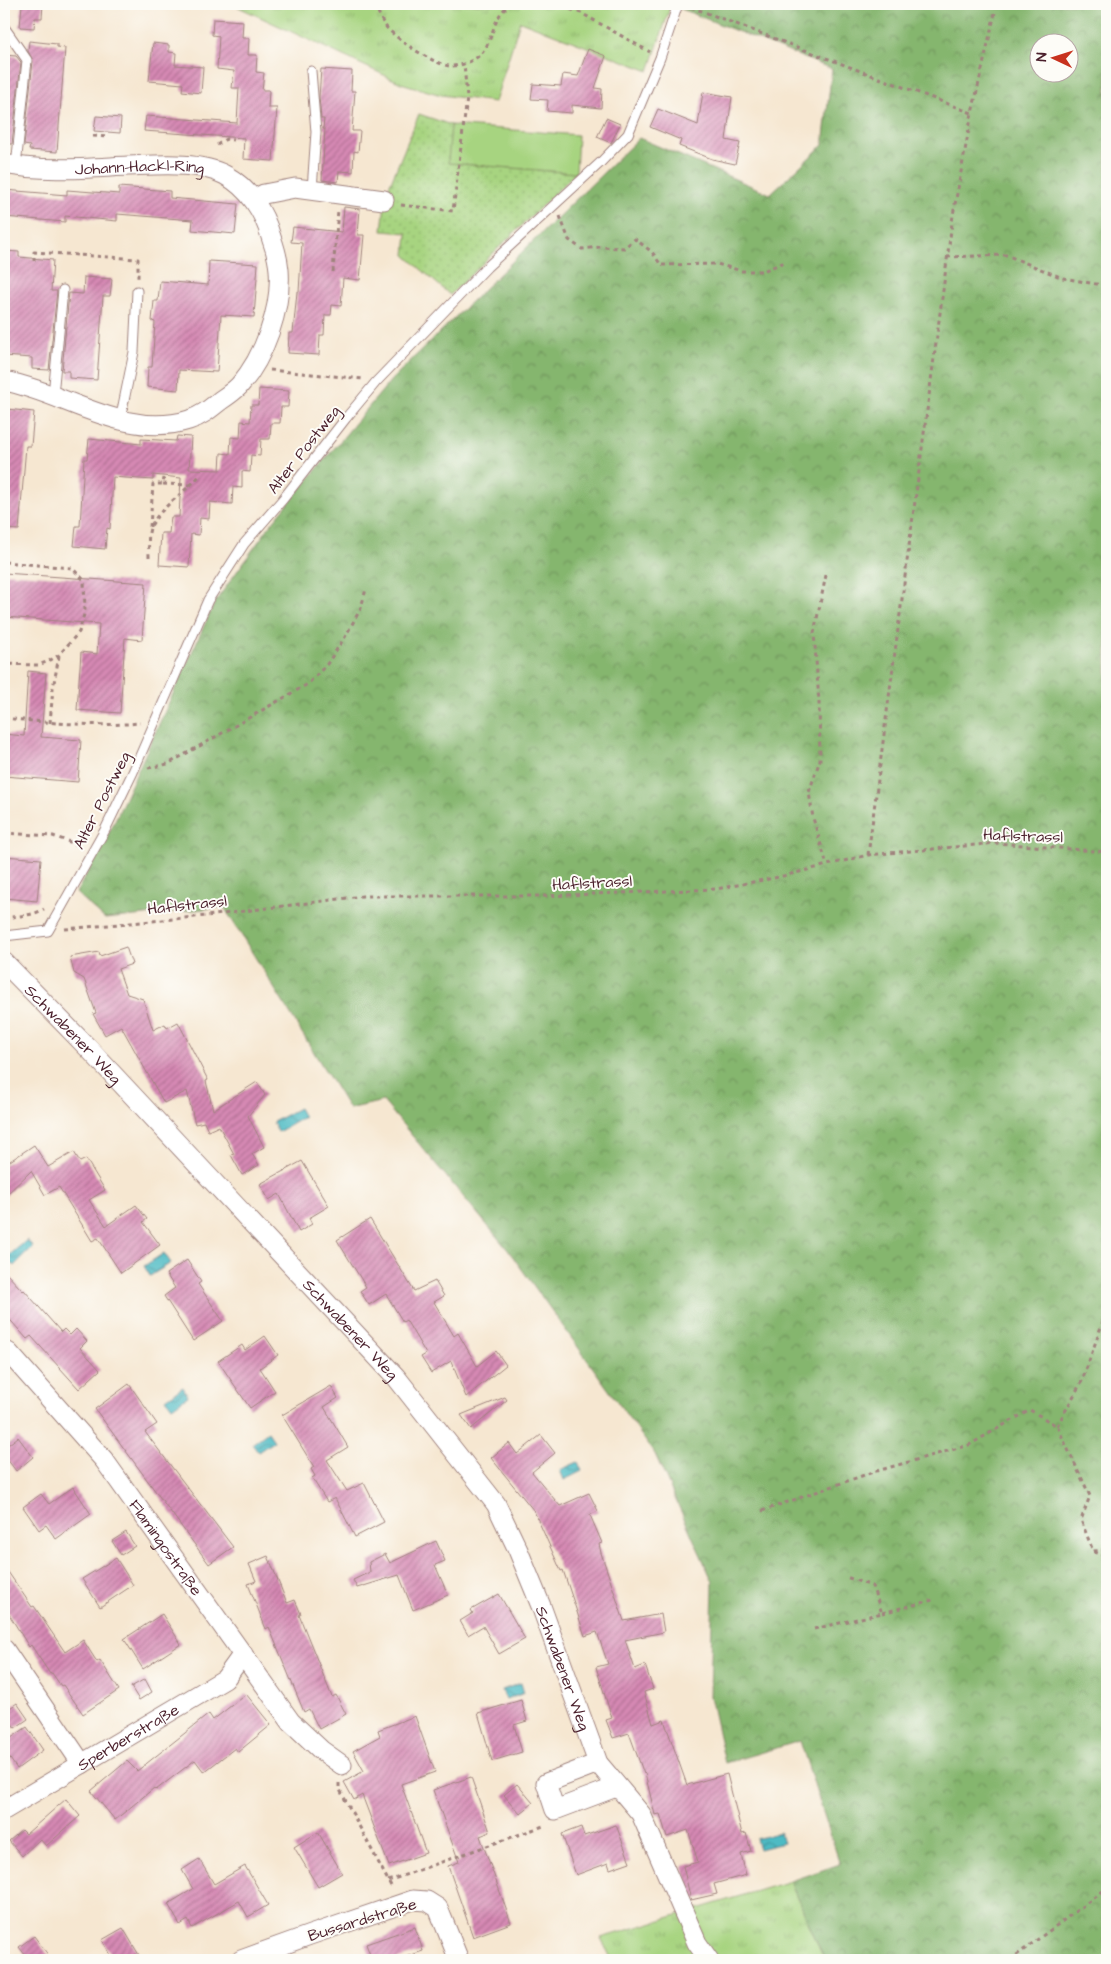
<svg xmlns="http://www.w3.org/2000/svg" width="1111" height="1964" viewBox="0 0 1111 1964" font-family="'Architects Daughter',sans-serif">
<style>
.grass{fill:url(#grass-tufts);stroke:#787a56}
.forest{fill:url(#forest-crowns);stroke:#686a4c;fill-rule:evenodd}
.park{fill:url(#park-dots);stroke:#787a56}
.garden{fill:#a7d480;stroke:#787a56}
.water{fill:url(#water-waves);stroke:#4c6d78}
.building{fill:url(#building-hatch)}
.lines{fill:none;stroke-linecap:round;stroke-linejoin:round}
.service-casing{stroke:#a0837e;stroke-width:11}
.minor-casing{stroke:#a0837e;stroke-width:21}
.path{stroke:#a0837e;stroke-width:3;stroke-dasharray:4 4;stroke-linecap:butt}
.service{stroke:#fff;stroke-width:9}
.minor{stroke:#fff;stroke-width:19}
.labels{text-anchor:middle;stroke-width:4;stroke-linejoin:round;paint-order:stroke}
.street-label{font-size:16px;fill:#4a1f2b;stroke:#fdfcf7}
</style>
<defs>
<pattern id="grass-tufts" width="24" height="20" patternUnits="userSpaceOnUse" patternTransform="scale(1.25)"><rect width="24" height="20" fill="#a7d480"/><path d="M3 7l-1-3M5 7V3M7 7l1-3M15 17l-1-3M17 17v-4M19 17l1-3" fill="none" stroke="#91b66f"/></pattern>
<pattern id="forest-crowns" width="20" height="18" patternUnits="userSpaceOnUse" patternTransform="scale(1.25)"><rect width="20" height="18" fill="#85b66e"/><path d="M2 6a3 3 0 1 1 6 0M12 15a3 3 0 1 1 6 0" fill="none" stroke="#6f935b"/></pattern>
<pattern id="park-dots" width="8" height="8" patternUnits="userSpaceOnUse" patternTransform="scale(1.25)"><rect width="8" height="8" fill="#a7d480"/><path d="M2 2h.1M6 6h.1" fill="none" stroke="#91b66f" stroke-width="1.8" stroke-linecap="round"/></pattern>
<pattern id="water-waves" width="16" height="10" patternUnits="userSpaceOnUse" patternTransform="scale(1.25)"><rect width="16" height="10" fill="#4dbbc4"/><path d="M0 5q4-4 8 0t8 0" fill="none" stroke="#42979f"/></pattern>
<pattern id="building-hatch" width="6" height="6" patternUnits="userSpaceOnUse" patternTransform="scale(1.25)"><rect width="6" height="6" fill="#d689b4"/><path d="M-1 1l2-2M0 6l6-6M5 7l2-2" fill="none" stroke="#b06f93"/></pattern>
</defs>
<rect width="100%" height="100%" fill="#fdfcf7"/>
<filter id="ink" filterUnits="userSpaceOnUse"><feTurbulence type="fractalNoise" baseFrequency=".02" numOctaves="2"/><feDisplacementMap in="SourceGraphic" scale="10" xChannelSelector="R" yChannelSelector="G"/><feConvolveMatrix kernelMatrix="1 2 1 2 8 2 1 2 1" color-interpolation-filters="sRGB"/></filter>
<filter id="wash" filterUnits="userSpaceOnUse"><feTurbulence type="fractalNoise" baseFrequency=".0096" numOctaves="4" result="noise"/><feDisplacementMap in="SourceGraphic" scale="20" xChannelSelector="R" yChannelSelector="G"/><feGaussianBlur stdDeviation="1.12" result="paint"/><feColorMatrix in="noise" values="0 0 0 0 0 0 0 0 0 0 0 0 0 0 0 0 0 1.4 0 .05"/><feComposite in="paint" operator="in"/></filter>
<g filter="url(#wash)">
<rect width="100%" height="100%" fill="#f6e7d1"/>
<g class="grass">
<polygon points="232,4 669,4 671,5 649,71 520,21 495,102 441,95 401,83"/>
<polygon points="790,1881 825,1960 612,1960 601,1938"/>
</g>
<path class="forest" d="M 669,4 L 1107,4 L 1107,1960 L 825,1960 L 790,1881 L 840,1864 L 800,1741 L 725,1763 L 710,1696 L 713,1582 L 655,1454 L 508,1250 L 383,1101 L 349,1109 L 224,907 L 105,919 L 76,893 L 111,829 L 215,602 L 272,523 L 392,379 L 639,138 L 770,194 L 823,145 L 832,69 ZM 1038,42 L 1068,42 L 1068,72 L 1038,72 Z"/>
<polygon class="park" points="419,114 451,125 449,163 576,173 450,295 405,255 407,233 382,231 386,194"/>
<polygon class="garden" points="451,125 578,135 576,173 448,163"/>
<g class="water">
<polygon points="299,1108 304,1117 278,1132 273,1122"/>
<polygon points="27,1240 33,1247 14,1266 6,1258"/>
<polygon points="164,1253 171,1263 150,1276 144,1266"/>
<polygon points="183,1387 188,1396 172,1407 166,1399"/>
<polygon points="268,1432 274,1441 258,1452 252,1444"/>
<polygon points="578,1462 582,1471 564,1480 560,1470"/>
<polygon points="521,1683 524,1693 506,1700 502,1690"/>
<polygon points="780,1832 783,1843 759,1849 756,1839"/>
</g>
<g id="blocks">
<g class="building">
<polygon points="22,4 43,4 42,18 35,18 34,28 20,27"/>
<polygon points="213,19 243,21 242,38 249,38 248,55 257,55 256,72 264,73 262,90 269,90 268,108 277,108 273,161 243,159 244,138 144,131 146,116 237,123 239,88 232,88 234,71 217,69 219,36 212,35"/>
<polygon points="29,41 57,44 57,47 65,48 57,152 29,150 30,146 24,145 33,61 28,51"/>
<polygon points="153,43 169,45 169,52 176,53 175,65 203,67 201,93 182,91 183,84 149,81"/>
<polygon points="588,49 606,56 595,88 602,89 601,108 572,105 572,113 547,111 548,100 531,99 533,84 561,86 563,74 578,76"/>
<polygon points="4,55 16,56 21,62 12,144 4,144"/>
<polygon points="321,69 352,71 351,91 355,91 352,131 360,131 358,152 354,151 353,172 339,171 338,182 322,180 325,129 323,129 324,119 321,119 319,97"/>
<polygon points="703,92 732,97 726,140 740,143 735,164 712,159 679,146 681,140 650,127 658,109 698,125"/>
<polygon points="96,116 121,118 120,133 94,131"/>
<polygon points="606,118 620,124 611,143 597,137"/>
<polygon points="119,187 170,191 170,198 238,204 235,234 192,230 193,220 117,214 117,221 65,216 65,222 4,217 4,190 67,195 67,190 119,194"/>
<polygon points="344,207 360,209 358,235 364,235 360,280 343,278 341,306 332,305 331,315 325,315 324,335 320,335 319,355 288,353 289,333 293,333 297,292 299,292 302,243 291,242 293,227 342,232"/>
<polygon points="4,251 19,252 19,257 53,260 51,291 57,291 49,370 32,369 32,358 4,356"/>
<polygon points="209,261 258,264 254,317 221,315 217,372 179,370 178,390 147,387 148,367 152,367 155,322 152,321 154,301 158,301 160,281 208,285"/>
<polygon points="84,277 112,279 110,296 103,296 97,380 69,378 69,371 62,371 69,293 83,294"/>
<polygon points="259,389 289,391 288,407 281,407 280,423 271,423 270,439 261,439 260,456 251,455 250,472 242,471 242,488 233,487 232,504 210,502 209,519 200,518 199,535 191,534 189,567 159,565 161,533 169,533 171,517 179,517 181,478 153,475 153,480 113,477 110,529 107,528 105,549 74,546 76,526 80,526 84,459 87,459 89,439 141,444 141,439 176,441 177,436 191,437 189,469 220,470 221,453 230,454 231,437 240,438 241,421 250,422 251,405 258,405"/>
<polygon points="7,409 34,412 31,446 26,446 19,530 4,529 4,448"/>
<polygon points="4,573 146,583 142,640 125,638 120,713 77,710 81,652 97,654 99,624 4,617"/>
<polygon points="28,671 46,673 41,737 81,740 78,782 4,776 4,734 24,736"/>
<polygon points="4,856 41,859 37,901 4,898"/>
<polygon points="126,947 132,964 118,969 127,994 143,999 153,1030 165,1024 167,1028 178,1022 208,1080 206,1081 213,1110 257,1082 265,1095 248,1116 264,1147 252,1154 259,1165 242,1175 231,1155 234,1154 219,1126 208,1131 204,1122 195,1124 187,1091 164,1103 121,1026 105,1035 93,1014 96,1013 84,979 74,973 70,957 99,952 100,956"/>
<polygon points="34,1145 48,1167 74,1152 80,1162 86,1159 105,1190 89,1200 106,1226 136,1205 147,1219 143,1222 160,1245 121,1273 98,1238 92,1241 59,1187 45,1195 31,1171 4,1197 4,1165"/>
<polygon points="302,1161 329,1206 309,1218 312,1224 299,1232 279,1194 269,1200 260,1184"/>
<polygon points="370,1219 414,1291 435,1281 444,1296 434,1302 454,1336 458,1333 477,1366 496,1351 506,1365 466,1397 451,1361 431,1373 421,1357 426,1354 406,1320 403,1322 386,1294 369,1305 360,1291 366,1287 337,1240"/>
<polygon points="187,1260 201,1282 198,1284 223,1321 193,1341 164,1296 175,1288 166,1274"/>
<polygon points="4,1271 23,1291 24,1290 61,1332 64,1329 70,1335 76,1329 87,1341 80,1348 100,1370 79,1389 31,1336 27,1339 4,1313"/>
<polygon points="265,1336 278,1355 260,1368 275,1391 250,1408 218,1361 242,1345 245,1350"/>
<polygon points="129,1384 157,1424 145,1432 233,1547 209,1564 95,1409"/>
<polygon points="331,1386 338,1398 324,1407 348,1447 327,1460 347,1491 364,1483 384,1522 355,1537 335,1498 327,1502 312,1478 315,1476 311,1469 314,1467 282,1415"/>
<polygon points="505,1397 507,1400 471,1429 461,1415"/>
<polygon points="541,1435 555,1453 532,1472 560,1506 589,1493 598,1511 590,1515 602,1543 599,1544 601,1553 624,1621 661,1614 664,1632 625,1640 635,1669 645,1665 653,1689 644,1692 653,1724 664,1720 687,1785 727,1774 742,1834 746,1833 751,1851 741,1854 746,1875 714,1884 717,1894 691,1900 683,1866 698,1862 688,1830 667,1837 660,1814 655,1815 645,1773 644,1774 629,1733 613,1738 606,1720 612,1718 596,1667 608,1664 597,1632 585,1636 563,1570 561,1571 534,1511 491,1458 509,1443 517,1454"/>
<polygon points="18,1437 33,1457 16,1471 4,1455 4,1448"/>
<polygon points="73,1487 91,1514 56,1539 46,1525 39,1530 23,1507 41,1494 49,1504"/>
<polygon points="126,1532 135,1546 121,1555 112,1541"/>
<polygon points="436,1541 445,1561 435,1565 448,1595 413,1610 399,1575 357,1588 353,1580 370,1572 369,1562 385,1554 390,1563"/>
<polygon points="268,1556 287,1603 295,1600 301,1614 299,1615 332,1697 336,1695 346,1714 319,1729 309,1709 304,1712 269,1627 266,1629 248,1584 256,1581 249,1564"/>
<polygon points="116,1558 133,1585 100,1607 82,1579"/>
<polygon points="4,1566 32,1607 34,1606 65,1652 83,1640 97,1662 100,1660 119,1690 83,1714 63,1685 61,1686 52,1673 50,1674 31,1645 29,1647 4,1606"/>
<polygon points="499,1594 525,1639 499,1654 483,1626 468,1635 460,1621 473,1613 471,1610"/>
<polygon points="162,1614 181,1644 143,1669 124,1639"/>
<polygon points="145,1679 152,1692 139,1700 131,1687"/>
<polygon points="246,1694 271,1725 238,1752 235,1748 204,1772 195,1760 156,1790 154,1788 115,1820 91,1791 127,1761 137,1771 209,1714 213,1720"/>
<polygon points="521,1700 527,1721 514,1725 522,1752 492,1761 478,1713"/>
<polygon points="17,1703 28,1719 15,1728 4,1712"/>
<polygon points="415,1716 435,1772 401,1784 426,1853 389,1866 362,1795 354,1800 344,1782 364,1771 353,1751 380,1736 378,1730"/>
<polygon points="27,1727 43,1750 17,1769 4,1750 4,1743"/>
<polygon points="471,1777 490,1832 480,1836 511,1923 473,1937 448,1866 459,1862 433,1790"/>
<polygon points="517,1784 533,1803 520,1814 504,1795"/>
<polygon points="66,1799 80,1816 46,1846 40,1839 22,1856 9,1841 22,1830 26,1834"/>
<polygon points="616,1825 630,1862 610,1869 608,1863 576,1875 562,1834 581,1827 584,1836"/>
<polygon points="318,1832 342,1873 318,1887 294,1847"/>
<polygon points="199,1859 214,1884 245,1866 268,1905 248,1917 239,1901 192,1928 188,1920 180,1925 168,1904 193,1889 182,1870"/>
<polygon points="415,1927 423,1951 396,1960 372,1960 366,1944"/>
<polygon points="123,1928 142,1960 114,1960 102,1940"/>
<polygon points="34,1936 52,1960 29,1960 19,1947"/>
</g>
</g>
</g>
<g filter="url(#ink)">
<use href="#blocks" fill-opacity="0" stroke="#a0837e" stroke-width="1"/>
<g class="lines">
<defs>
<g id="service">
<polyline points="4,27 27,60 16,166"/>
<polyline points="311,71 316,132 312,190"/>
<polyline points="53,395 63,290"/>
<polyline points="120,420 134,352 137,291"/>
<polyline points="4,936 48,931 105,830 133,772 208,600 244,544 283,499 346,418 376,382 487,267 601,162 628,134 660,58 678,4"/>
</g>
<g id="minor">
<path id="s1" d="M 4,164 C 44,172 87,168 128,166 C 156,165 200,161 225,175 C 249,188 264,212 271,237 C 275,248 278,259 279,270 C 282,308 264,358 239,386 C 234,391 227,396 221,400 C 211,408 202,416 189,420 C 125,440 64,392 4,381"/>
<polyline points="254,199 264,194 295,188 384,200"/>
<path id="s2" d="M 4,962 L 91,1051 L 396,1377 L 496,1504 L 518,1550 L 541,1606 L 598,1763 L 641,1814 L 697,1943 L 709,1960"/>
<path id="s3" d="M 4,1350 L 9,1353 L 104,1460 L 291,1722 L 321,1750 L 342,1765"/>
<polyline points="4,1649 82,1764"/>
<polyline points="598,1763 546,1783 555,1810 616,1787"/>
<path id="s4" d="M 4,1810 L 225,1679 L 243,1654"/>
<polyline points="241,1960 310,1935 413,1900 427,1901 438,1908 459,1960"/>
</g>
</defs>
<use href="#service" class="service-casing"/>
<use href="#minor" class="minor-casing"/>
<g class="path">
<path d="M 376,4 C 378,13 381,21 387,28 C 399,41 432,63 449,66 C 459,67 474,61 481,54 C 495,40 492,10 514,4"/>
<polyline points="555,4 581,13 650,52"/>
<polyline points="691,7 972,113"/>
<polyline points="93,136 108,137"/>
<polyline points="217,145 226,139 233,140"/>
<polyline points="401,205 453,211 467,98 464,64"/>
<polyline points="560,216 569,240 582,249 600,247 624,248 635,239 652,252 661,265 717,264 742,271 763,271 785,262"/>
<polyline points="947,257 1006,255 1063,278 1107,286"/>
<polyline points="34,261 34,252 138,259 138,279"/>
<polyline points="333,272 338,210"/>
<polyline points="270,370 364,379"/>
<polyline points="163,484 190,485"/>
<polyline points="150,527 153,484 163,484 164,478"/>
<path d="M 149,557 C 149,549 147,534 151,526 C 162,505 185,493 200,475"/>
<polyline points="4,562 72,568 84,580 85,611 79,632 59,655 49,661 38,665 4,664"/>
<polyline points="826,575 814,633 819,701 820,760 809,792 813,818 827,865"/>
<path d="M 4,718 C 49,723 95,727 140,723"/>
<polyline points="50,723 53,688 59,656"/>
<polyline points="148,768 168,764 308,684 327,664 345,637 361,608 366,589"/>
<polyline points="4,833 53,836 81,846"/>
<polyline points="868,855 953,215 972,113 997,4"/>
<path d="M 4,918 C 17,916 33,916 44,909"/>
<polyline points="65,929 206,916 362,896 545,896 716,889 779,877 868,855 997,843 1107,852"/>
<polyline points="1057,1426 1082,1381 1103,1321 1107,1259"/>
<polyline points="762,1511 873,1472 969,1445 1030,1410 1057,1426 1090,1496 1081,1520 1093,1551 1107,1550"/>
<polyline points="1094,1552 1107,1558"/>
<polyline points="882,1613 933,1600"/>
<polyline points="814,1629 882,1613 872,1586 846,1577"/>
<polyline points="339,1783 339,1788 392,1888"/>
<polyline points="388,1881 546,1825"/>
<polyline points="1010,1960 1107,1888"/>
</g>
<use href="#service" class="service"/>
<use href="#minor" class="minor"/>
</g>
</g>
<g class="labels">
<g class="street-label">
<text dy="6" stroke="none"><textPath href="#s1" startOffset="136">Johann-Hackl-Ring</textPath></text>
<text transform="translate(303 449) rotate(-52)" y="6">Alter Postweg</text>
<text transform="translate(101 800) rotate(-63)" y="6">Alter Postweg</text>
<text transform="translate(1023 835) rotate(2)" y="6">Haflstrassl</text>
<text transform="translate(592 882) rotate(-3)" y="6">Haflstrassl</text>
<text transform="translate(187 904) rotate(-6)" y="6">Haflstrassl</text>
<text dy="6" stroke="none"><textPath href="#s2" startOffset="100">Schwabener Weg</textPath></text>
<text dy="6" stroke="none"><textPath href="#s2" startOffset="505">Schwabener Weg</textPath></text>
<text dy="6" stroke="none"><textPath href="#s3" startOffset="256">Flamingostraße</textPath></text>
<text dy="6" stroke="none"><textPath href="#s2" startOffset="910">Schwabener Weg</textPath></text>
<text dy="6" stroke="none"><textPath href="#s4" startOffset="144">Sperberstraße</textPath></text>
<text transform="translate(362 1919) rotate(-17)" y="6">Bussardstraße</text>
</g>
</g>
<rect width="1111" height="1964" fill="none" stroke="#fdfcf7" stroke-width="20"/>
<g transform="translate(1054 58) rotate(274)"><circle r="24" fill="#fdfcf7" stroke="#b5a4a5"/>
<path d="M0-4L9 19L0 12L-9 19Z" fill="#c8321e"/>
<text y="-8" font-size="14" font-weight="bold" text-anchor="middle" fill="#4a1f2b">N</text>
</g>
</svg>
